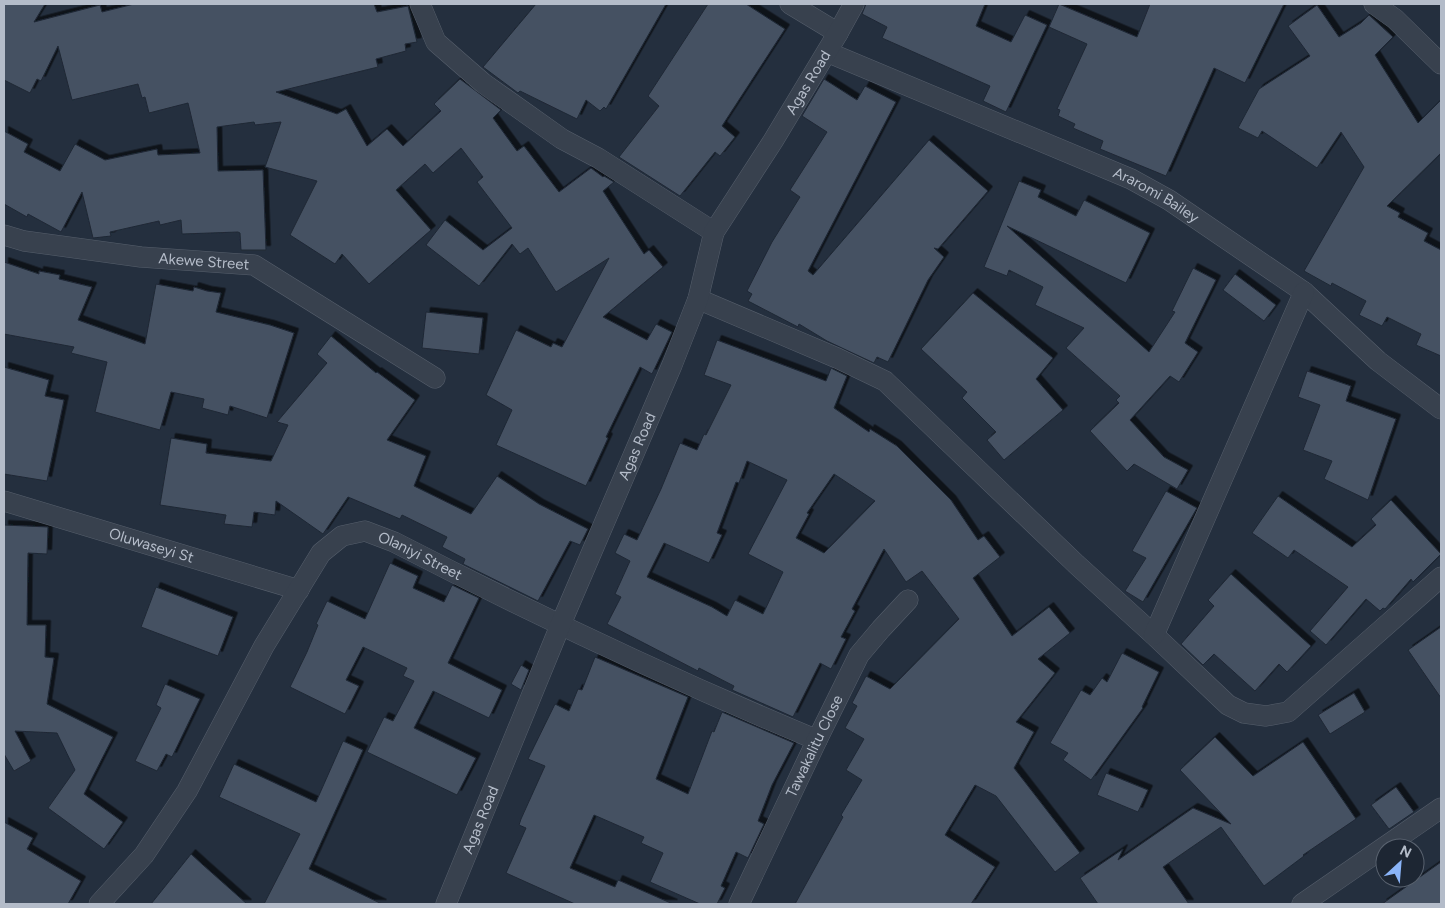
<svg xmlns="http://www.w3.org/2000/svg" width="1445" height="908" viewBox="0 0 1445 908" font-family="Figtree,sans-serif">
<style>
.building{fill:#455162;stroke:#1f2835;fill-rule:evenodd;filter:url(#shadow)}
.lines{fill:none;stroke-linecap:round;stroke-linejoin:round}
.street-casing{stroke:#565f6c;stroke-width:21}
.street{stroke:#38414e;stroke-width:20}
.labels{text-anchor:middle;stroke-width:4;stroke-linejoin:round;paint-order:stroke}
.street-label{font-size:15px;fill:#b4bcc9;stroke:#1d2633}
</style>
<defs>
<filter id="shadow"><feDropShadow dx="4.5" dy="-4.5" stdDeviation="0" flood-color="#0009"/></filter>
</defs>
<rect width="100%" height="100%" fill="#242f3e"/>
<g class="building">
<polygon points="4,4 45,4 34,22 100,5 102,12 134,4 374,4 377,12 408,6 417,42 405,44 406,51 376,59 378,67 276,92 337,114 346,109 367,146 387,129 403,146 441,111 434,104 460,79 501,110 493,118 517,151 524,146 559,192 591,168 603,177 604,176 614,182 603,191 644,254 649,250 663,267 603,317 647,340 656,324 672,332 652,374 640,367 606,437 608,438 586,486 496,445 512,410 486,395 516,330 551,347 553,343 562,347 609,258 556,292 528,248 520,254 512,244 479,286 426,245 445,220 483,250 512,228 477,182 483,177 461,148 433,173 425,164 396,190 431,230 369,284 342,254 335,264 290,235 317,181 265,167 281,122 255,125 254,122 217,127 218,171 263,170 266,250 241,250 240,233 238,232 182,234 181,220 160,225 159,221 110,232 111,236 93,238 82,192 61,232 28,214 27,217 4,204 4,131 28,144 24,152 60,171 75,144 105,160 157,149 158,155 200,153 188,103 149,113 145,97 142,98 138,84 72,100 58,46 41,81 37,79 30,93 4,80"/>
<polygon points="536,4 666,4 606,109 604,107 600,111 586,100 577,119 520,91 518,93 483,67"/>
<polygon points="708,4 746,4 785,29 722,126 735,137 720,156 715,152 680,196 619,157 659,106 648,96"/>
<polygon points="866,4 985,4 976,26 1011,42 1025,15 1047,25 1006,112 983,101 990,86 882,38 887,27 862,14"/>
<polygon points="1059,4 1137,37 1150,4 1284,4 1245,83 1214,68 1166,176 1100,149 1103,141 1073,128 1075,124 1058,116 1060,110 1057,109 1087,44 1049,27"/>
<polygon points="1317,5 1339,37 1361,23 1369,15 1393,37 1375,55 1418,123 1441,100 1441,153 1387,206 1400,213 1398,217 1428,233 1424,241 1441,250 1441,356 1416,345 1421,334 1387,317 1382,326 1359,315 1366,301 1332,283 1331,286 1304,271 1364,167 1341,132 1317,168 1262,131 1258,138 1238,128 1259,89 1310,56 1288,26"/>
<polygon points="824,79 857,100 865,86 896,102 808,271 813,275 929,140 988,191 938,249 934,248 944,257 928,280 888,362 877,357 874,363 827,341 799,324 798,327 748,301 752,294 747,291 772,242 800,197 790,190 827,132 802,116"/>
<polygon points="1019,181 1041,190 1038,197 1076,216 1084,200 1150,233 1126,283 1007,226 1149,352 1175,312 1172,311 1193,268 1216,280 1185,343 1198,352 1179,382 1170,376 1130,420 1164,457 1188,470 1177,489 1134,464 1127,471 1090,431 1119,403 1116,400 1120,396 1066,348 1084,328 1035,305 1043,287 1009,270 1007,276 984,267"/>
<polygon points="4,262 39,274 39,271 60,275 59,279 92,287 78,320 145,344 156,284 193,291 194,287 207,291 221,293 216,312 270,325 294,333 267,418 230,406 228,415 202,408 204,399 171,392 160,430 95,412 107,362 71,353 74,347 4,334"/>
<polygon points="1235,274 1276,305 1264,321 1223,290"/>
<polygon points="973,293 1053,358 1036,379 1063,410 1004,460 987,440 996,432 962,398 967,392 921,349"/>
<polygon points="426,312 483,318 479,354 422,348"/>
<polygon points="331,336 376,373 377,372 415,400 387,440 426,456 414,486 471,514 497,476 539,504 588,529 580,545 570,541 538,601 463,564 465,559 442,547 447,537 402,515 400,519 348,497 323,534 276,501 275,515 254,512 252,527 224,524 226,515 160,505 171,438 207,444 206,453 271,461 288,425 277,422 327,363 317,354"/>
<path d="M 717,340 L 826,381 L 831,368 L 847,376 L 834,408 L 869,432 L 870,429 L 897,446 L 951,500 L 978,540 L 984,536 L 1000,557 L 973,578 L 1012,636 L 1049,607 L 1070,633 L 1038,659 L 1055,673 L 1016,722 L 1034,732 L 1014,768 L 1080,853 L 1055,872 L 996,796 L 975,785 L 945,835 L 995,867 L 971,904 L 795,904 L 843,817 L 841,815 L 862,780 L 846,770 L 864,739 L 845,728 L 857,706 L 852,703 L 866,676 L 890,689 L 959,619 L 922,571 L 906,582 L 884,549 L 852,609 L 855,611 L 841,637 L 846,639 L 831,669 L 820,663 L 793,717 L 732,690 L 734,686 L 699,668 L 698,671 L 607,624 L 621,597 L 615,594 L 630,561 L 615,553 L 624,534 L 637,540 L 661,489 L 680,443 L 697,450 L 704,434 L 706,435 L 731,385 L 704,375 ZM 747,461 L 787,480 L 748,554 L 783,572 L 763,614 L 735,600 L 727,616 L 712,607 L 647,577 L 664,543 L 709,563 L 722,535 L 717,533 L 736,482 L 739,483 ZM 834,474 L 875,501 L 824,553 L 796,538 L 809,514 L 807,513 Z"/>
<polygon points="4,367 49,380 45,396 64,400 47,481 4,474"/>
<polygon points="1307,371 1351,386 1346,401 1396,419 1368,500 1324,479 1332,461 1303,450 1320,405 1298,397"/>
<polygon points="1166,491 1197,508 1143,602 1125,591 1146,558 1132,551"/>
<polygon points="1278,496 1352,547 1376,525 1371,519 1391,500 1441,554 1413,582 1411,579 1385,609 1383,608 1380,611 1366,599 1326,645 1310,631 1348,587 1294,550 1288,558 1252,533"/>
<polygon points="4,525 48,527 47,554 28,553 27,625 46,625 45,657 54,658 47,704 113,737 84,794 123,822 104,849 48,808 75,770 57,733 15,731 31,761 14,771 4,754"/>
<polygon points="390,563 418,576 413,588 444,602 452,585 479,598 448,663 502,690 489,718 433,691 414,728 476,758 457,795 367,752 384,717 393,721 414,681 403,676 407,668 363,647 346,680 359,686 345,714 290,687 307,652 318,625 316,624 327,601 365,619"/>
<polygon points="1231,574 1311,646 1287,672 1279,664 1255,691 1214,654 1203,665 1181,644 1214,606 1208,600"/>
<polygon points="156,587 233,617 218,656 141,627"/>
<polygon points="1441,627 1441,698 1408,650"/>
<polygon points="1122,653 1159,672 1142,707 1143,708 1091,780 1063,760 1068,753 1050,743 1081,690 1090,695 1102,678 1107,682"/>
<polygon points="595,657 688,697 656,779 688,794 712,731 714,732 722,712 794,743 772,785 758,821 764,824 748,858 736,852 721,886 725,888 717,904 700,904 650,882 663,853 641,843 644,837 594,815 570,868 615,887 618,880 673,904 575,904 506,873 526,828 519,825 521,819 545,766 528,759 555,704 569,711 578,689 582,690"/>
<polygon points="521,665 529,670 521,690 511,684"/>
<polygon points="165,684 200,699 172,757 166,754 157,771 135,761 161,708 156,705"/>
<polygon points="1354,693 1365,712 1330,734 1318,715"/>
<polygon points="1215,737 1253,776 1303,742 1356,819 1303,855 1304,856 1264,886 1221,827 1163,867 1189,904 1098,904 1080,878 1123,849 1118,860 1193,808 1231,824 1180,770"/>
<polygon points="343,741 363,750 309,869 382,904 264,904 300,834 219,797 234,764 316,802"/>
<polygon points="1106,773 1148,790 1138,812 1097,795"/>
<polygon points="1396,787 1414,812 1389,829 1371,805"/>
<polygon points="4,822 33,838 27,849 81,881 68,904 4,904"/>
<polygon points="191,854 203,865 247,904 151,904"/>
<polygon points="1441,862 1441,904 1382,904"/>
</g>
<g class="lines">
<defs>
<g id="street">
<polyline points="420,4 436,42 483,83 562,139 598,158 714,232"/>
<polyline points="790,4 838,33"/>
<polyline points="1374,4 1395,19 1441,64"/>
<path id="s1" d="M 827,52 L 1131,179 L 1169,200 L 1304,292 L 1378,361 L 1441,409"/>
<path id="s2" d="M 4,235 L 24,241 L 141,257 L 254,265 L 435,378"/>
<polyline points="698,299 837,358 885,381 1076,564 1154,635 1228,705 1244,713 1266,716 1288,712 1441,577"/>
<path id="s3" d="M 4,501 L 299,590"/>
<polyline points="1154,635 1304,292"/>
<path id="s4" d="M 99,904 L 144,855 L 187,791 L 264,646 L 321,553 L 342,536 L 365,531 L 394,542 C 532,613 673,680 817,740"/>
<path id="s5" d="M 446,904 L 560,626 L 672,365 L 698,299 L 714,232 L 773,141 L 838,33 L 854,4"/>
<path id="s6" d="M 739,904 L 817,740 L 859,655 L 881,629 L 908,600"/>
<polyline points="1302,904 1441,808"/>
</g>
</defs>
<use href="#street" class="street-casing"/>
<use href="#street" class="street"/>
</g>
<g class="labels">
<g class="street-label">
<text dy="5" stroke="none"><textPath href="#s5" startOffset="901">Agas Road</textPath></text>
<text dy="5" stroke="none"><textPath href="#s1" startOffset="359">Araromi Bailey</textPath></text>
<text dy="5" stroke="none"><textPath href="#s2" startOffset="202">Akewe Street</textPath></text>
<text dy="5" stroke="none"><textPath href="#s5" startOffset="496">Agas Road</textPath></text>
<text dy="5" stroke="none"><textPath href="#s3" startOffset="154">Oluwaseyi St</textPath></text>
<text dy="5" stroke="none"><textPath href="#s4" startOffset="528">Olaniyi Street</textPath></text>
<text dy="5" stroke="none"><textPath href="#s6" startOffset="175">Tawakalitu Close</textPath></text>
<text dy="5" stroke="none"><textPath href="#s5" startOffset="91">Agas Road</textPath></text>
</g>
</g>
<rect width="1445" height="908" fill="none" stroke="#b4bcc9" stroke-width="10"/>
<g transform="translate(1400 863) rotate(26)"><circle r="24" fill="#1d2633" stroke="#59626f"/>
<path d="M0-4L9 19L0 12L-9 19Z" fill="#8ab4f8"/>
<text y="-8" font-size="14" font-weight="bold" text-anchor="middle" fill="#b4bcc9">N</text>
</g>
</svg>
